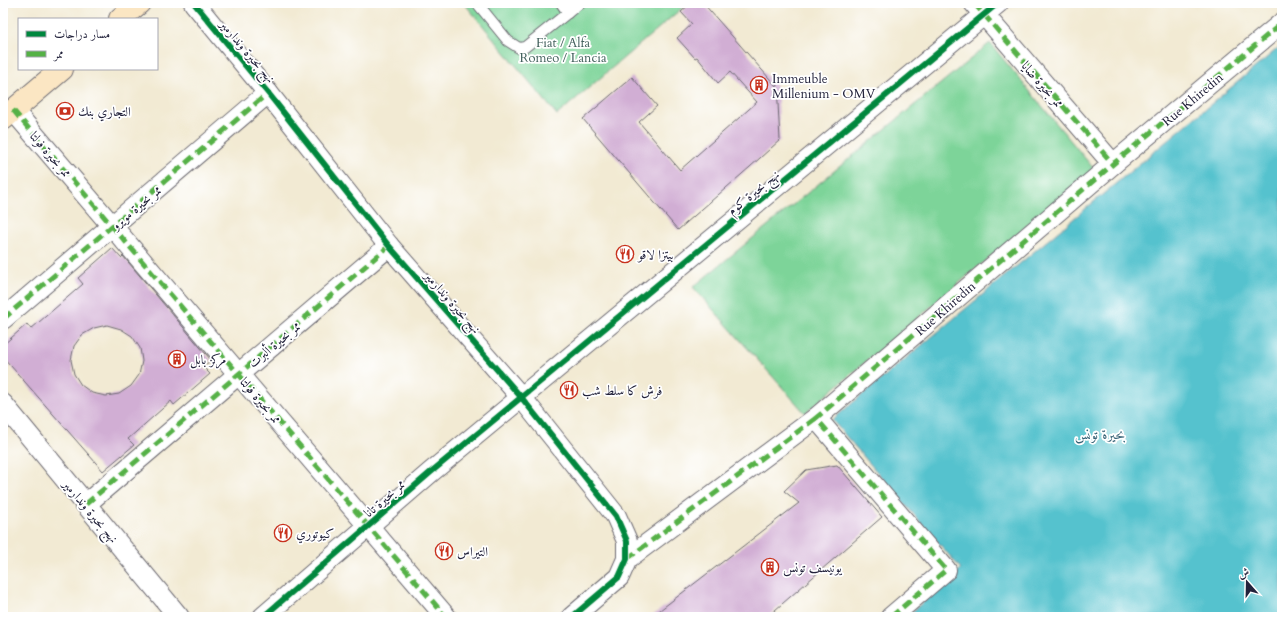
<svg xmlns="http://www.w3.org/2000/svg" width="1285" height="620" viewBox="0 0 1285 620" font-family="Cardo,Amiri,serif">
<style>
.green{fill:#7dd499;stroke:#507b6a}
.water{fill:#55c2ce;stroke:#3c7284}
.building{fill:#d1aed4;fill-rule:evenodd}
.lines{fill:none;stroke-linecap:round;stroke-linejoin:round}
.lane-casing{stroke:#6b6870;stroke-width:12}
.street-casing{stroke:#6b6870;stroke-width:22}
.secondary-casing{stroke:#6b6870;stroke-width:24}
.lane{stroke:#fff;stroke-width:10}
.street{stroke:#fff;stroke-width:20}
.secondary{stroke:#fbe6c3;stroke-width:22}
.quiet{stroke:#55b146;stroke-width:5;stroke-dasharray:10 5;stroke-linecap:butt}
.cycleway-casing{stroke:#fff;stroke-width:8}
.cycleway{stroke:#00873e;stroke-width:6}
.labels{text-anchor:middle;stroke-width:3.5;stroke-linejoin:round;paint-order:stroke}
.park-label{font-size:13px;fill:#42605c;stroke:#fff}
.street-label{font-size:13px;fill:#22223b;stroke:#fff}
.poi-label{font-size:13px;fill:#22223b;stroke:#fff;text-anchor:start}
.water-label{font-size:14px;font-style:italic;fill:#366276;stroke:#fff}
</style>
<rect width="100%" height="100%" fill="#fff"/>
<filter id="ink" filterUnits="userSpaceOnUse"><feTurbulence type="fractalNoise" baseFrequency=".025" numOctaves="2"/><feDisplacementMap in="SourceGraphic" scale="8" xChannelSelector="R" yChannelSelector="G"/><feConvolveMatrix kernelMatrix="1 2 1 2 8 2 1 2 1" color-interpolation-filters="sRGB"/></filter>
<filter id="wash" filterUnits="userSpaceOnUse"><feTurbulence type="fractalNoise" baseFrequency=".012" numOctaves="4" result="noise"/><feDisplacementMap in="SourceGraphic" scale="16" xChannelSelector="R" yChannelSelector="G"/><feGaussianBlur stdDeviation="0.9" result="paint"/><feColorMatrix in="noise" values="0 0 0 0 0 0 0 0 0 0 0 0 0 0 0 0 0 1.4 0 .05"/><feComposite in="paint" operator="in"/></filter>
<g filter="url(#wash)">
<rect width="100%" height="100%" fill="#f2ead3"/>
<g class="green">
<polygon points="464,3 688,3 557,115"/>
<polygon points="990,43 1094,169 805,413 693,287"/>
</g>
<polygon class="water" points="1282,45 1282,617 906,617 961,569 832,420"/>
<g id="blocks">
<g class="building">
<polygon points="691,3 703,3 776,86 777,85 780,140 750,167 678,230 583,119 632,77 657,106 639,122 680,170 757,102 730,72 718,83 697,57 695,58 677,38 692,24 681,12"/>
<path d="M 112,248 L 121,258 L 123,256 L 211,360 L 203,367 L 210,374 L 174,405 L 171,401 L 128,439 L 134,445 L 103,471 L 3,357 L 3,345 L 27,324 L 31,329 L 83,284 L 78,278 ZM 107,325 L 121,329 L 132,336 L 140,348 L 142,361 L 139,375 L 131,386 L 119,394 L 106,396 L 92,393 L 81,385 L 74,374 L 71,360 L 74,346 L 82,335 L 94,328 Z"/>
<polygon points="837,465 882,517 767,617 651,617 799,503 784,491 806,470"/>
</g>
</g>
</g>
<g filter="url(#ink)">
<use href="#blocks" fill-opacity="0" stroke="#6b6870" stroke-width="1"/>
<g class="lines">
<defs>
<g id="lane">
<polyline points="477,3 508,41 519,48 525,47 580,3"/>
<polyline points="561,3 568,13"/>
</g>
<g id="street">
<polyline points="194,3 268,93 389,246 521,397 616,516 627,541 627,559 619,577 572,617"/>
<polyline points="974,3 1113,164"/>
<polyline points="13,110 446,617"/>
<polyline points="3,319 268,93"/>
<polyline points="3,404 179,617"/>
<polyline points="86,504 389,246"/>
<polyline points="627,559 816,418"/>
<polyline points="263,617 431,472 998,3"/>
<polyline points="891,617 946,570 816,418 1113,164 1282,23"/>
</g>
<g id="secondary">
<polyline points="120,19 139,3"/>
<polyline points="3,119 62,69"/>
</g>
</defs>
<use href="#lane" class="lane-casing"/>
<use href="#street" class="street-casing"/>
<use href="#secondary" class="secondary-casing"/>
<use href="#lane" class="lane"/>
<use href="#street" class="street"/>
<use href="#secondary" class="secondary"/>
<g class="quiet">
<polyline points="974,3 1113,164"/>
<polyline points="13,110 446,617"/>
<polyline points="3,319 268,93"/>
<polyline points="86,504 389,246"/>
<polyline points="627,559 816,418"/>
<polyline points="891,617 946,570 816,418 1113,164 1282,23"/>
</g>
<defs>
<g id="cycleway">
<polyline points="194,3 268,93 389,246 521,397 616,516 627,541 627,559 619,577 572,617"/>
<polyline points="263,617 431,472 998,3"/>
</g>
</defs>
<use href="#cycleway" class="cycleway-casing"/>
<use href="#cycleway" class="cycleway"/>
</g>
</g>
<defs>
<symbol id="building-ring" viewBox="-11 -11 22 22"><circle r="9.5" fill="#fff" stroke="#c8321e" stroke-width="1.5"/><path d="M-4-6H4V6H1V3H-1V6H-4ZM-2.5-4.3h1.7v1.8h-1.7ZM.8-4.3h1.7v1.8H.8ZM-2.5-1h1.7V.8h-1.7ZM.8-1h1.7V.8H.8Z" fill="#c8321e"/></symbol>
<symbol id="bank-ring" viewBox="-11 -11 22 22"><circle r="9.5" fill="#fff" stroke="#c8321e" stroke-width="1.5"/><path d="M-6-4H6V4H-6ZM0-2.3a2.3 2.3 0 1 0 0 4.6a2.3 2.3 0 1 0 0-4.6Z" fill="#c8321e"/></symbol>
<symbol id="restaurant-ring" viewBox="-11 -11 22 22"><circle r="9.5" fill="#fff" stroke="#c8321e" stroke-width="1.5"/><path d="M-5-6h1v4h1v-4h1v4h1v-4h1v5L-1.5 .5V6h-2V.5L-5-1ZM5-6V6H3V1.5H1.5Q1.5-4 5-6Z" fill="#c8321e"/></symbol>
</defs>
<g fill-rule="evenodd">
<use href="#building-ring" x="749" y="75" width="20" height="20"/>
<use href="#bank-ring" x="55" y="101" width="20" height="20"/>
<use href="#restaurant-ring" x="615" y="244" width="20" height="20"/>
<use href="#building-ring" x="167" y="349" width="20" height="20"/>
<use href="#restaurant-ring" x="559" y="380" width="20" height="20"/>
<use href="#restaurant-ring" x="273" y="523" width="20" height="20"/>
<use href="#restaurant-ring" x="434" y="541" width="20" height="20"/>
<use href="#building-ring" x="760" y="557" width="20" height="20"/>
</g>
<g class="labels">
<g class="park-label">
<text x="563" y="47">Fiat / Alfa<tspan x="563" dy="15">Romeo / Lancia</tspan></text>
</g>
<g class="street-label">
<text transform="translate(248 51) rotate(50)" y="5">نهج بحيرة وندارمير</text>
<text transform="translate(1043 84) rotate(49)" y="5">ممر بحيرة ضايا</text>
<text transform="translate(1192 99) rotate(-40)" y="5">Rue Khiredin</text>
<text transform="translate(51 154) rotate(49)" y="5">ممر بحيرة فولتا</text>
<text transform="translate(753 192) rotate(-39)" y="5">نهج بحيرة كوم</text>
<text transform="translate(136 207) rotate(-40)" y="5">ممر بحيرة مويرو</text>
<text transform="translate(453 302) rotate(49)" y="5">نهج بحيرة وندارمير</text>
<text transform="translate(945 308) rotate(-41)" y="5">Rue Khiredin</text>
<text transform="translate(274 344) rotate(-40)" y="5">ممر بحيرة ألبرت</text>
<text transform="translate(261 400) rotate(50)" y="5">ممر بحيرة فولتا</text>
<text transform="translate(384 498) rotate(-41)" y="5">ممر بحيرة تانا</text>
<text transform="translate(91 511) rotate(50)" y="5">نهج بحيرة وندارمير</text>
</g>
<g class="poi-label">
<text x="772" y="83">Immeuble<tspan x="772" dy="15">Millenium - OMV</tspan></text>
<text x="78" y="116">التجاري بنك</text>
<text x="638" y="259">بيتزا لاقو</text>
<text x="190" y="364">مركز بابل</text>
<text x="582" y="395">فرش كا سلط شب</text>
<text x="296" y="538">كيوتوري</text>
<text x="457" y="556">التيراس</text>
<text x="783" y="572">يونيسف تونس</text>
</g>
<g class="water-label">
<text x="1100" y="439">بحيرة تونس</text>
</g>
</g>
<rect width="1285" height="620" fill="none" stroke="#fff" stroke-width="16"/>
<rect x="18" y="18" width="140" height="52" fill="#ffffff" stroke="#a7a7b1"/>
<rect x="26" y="31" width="20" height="6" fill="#00873e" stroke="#a7a7b1"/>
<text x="54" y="38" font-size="12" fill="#22223b">مسار دراجات</text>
<rect x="26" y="51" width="20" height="6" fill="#55b146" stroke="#a7a7b1"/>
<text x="54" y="58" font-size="12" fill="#22223b">ممر</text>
<g transform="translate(1247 582) rotate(340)" stroke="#ffffff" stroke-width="3" paint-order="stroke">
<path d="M0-3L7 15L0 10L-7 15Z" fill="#22223b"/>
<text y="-6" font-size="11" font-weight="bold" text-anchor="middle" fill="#22223b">ش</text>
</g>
</svg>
